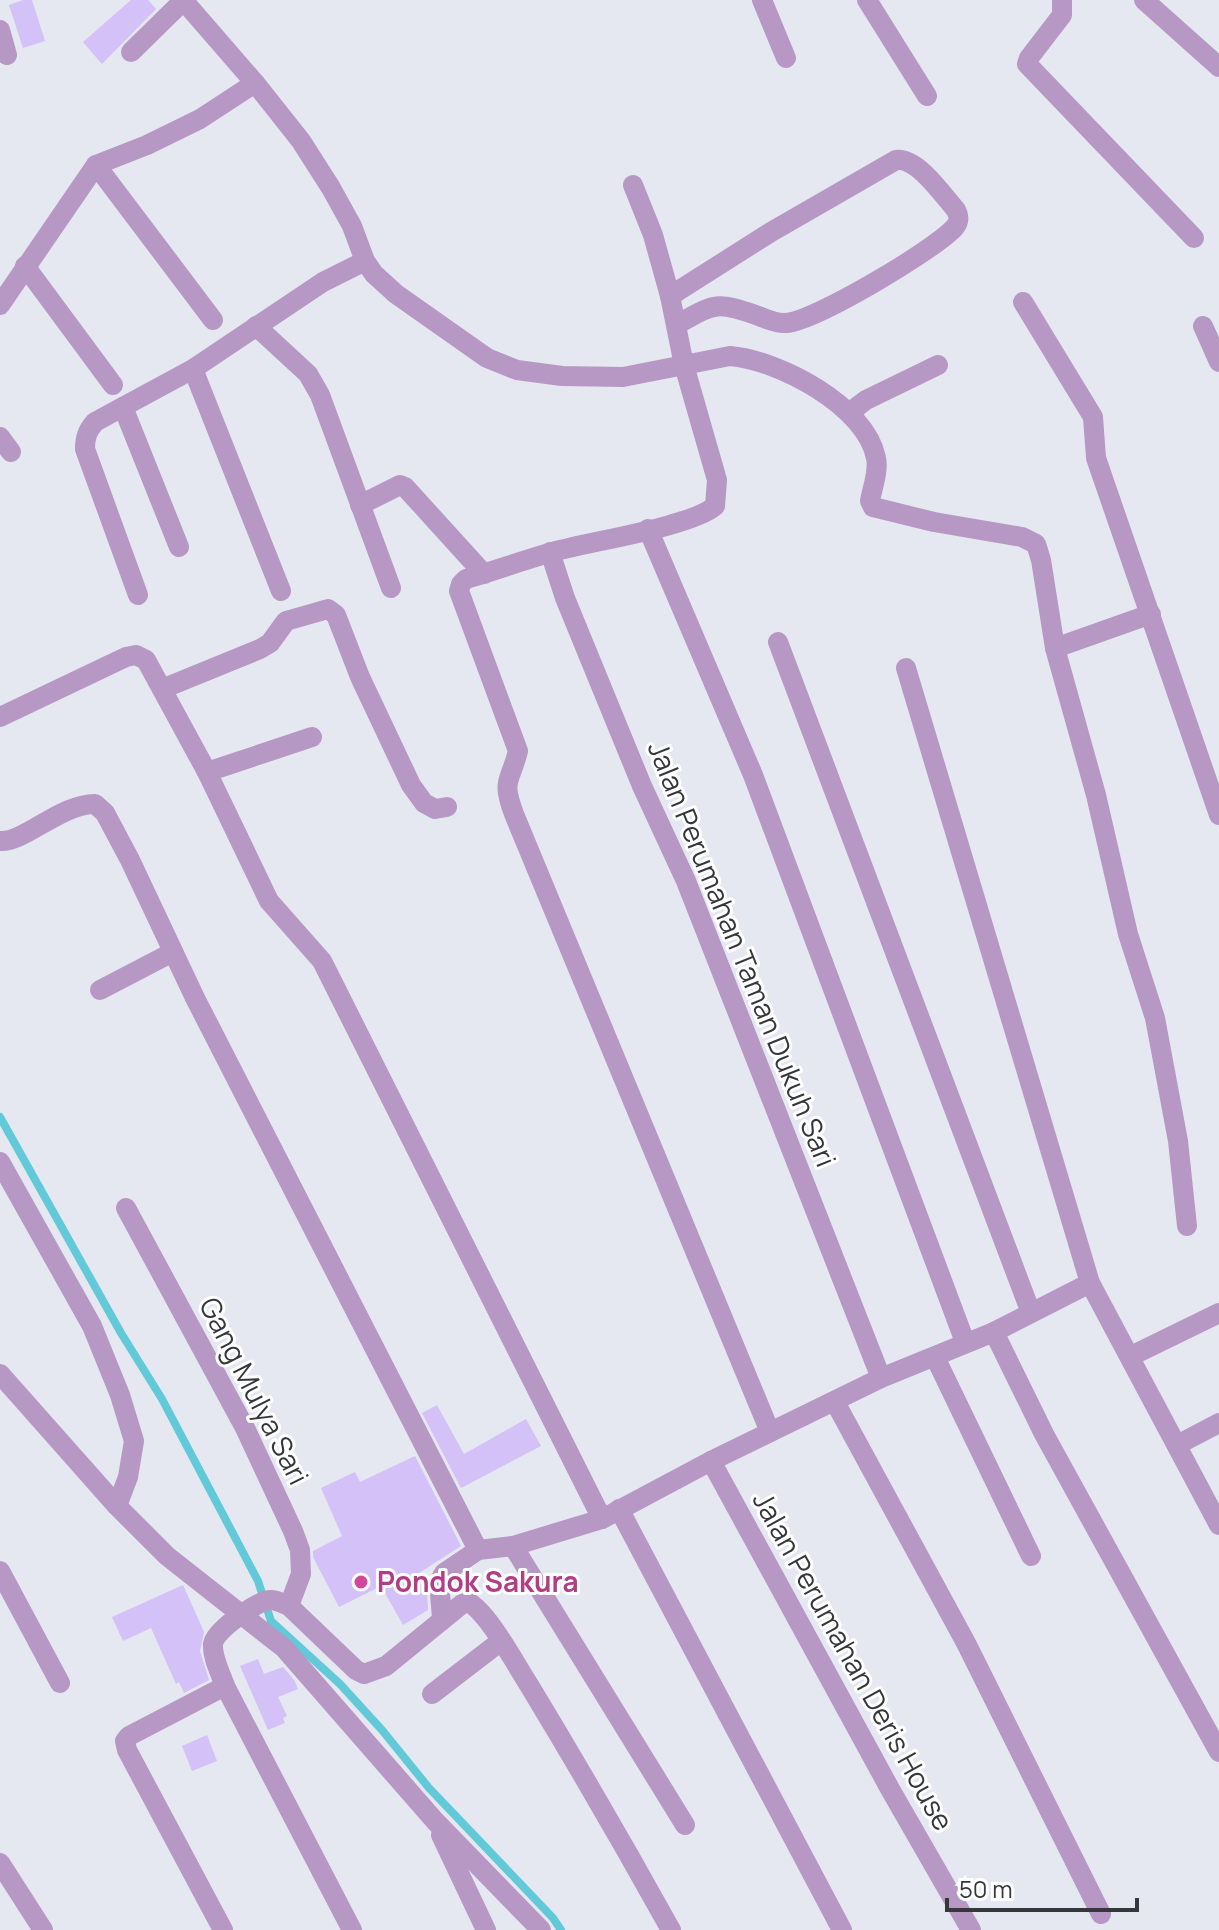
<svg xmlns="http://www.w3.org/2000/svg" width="1219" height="1930" viewBox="0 0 1219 1930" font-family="Manrope,sans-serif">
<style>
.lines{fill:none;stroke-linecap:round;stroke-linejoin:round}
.stream{stroke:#62c9d8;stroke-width:8}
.building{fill:#d3c1f8}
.minor{stroke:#b798c4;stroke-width:20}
.hotel-dot{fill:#d1479c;stroke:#fff;stroke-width:3}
.labels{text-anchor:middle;stroke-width:6;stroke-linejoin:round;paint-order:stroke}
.street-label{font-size:28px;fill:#36373b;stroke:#fff}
.hotel-label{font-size:28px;font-weight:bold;fill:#b23c85;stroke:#fff;text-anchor:start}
</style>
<rect width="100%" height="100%" fill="#e5e7f1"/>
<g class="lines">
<polyline class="stream" points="0,1117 121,1333 162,1399 258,1581 271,1621 340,1684 382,1730 429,1788 553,1918 561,1930"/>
</g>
<g class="building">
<polygon points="23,0 32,0 45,41 23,48 9,5"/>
<polygon points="131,0 148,0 156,9 102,64 83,42"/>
<polygon points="437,1405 464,1454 526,1419 541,1446 461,1488 422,1413"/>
<polygon points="415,1456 461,1546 416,1575 427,1594 428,1610 403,1625 381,1586 339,1607 313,1557 313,1551 342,1536 321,1488 355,1472 360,1482"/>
<polygon points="183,1585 204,1632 200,1651 209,1680 184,1693 179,1682 176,1684 151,1628 123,1641 112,1617"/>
<polygon points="258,1659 264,1674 283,1667 294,1680 298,1689 278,1697 287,1716 283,1718 285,1723 268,1730 240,1666"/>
<polygon points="207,1735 217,1761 192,1771 182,1746"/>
</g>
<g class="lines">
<g class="minor">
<path d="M 183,0 L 255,83 L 301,141 L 331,188 L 352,226 L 365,261 L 374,274 L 396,294 L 487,358 L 517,370 L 562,376 L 623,377 L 730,356 C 779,360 866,406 876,458 C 879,471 872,489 870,501 L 873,507 L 934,522 L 1022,537 L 1036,544 L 1041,560 L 1055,648 L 1096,795 L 1128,934 L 1155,1018 L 1178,1141 L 1187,1226"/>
<polyline points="762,0 786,58"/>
<polyline points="867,0 927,96"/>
<polyline points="1062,0 1062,15 1029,58 1027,64 1194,238"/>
<polyline points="1144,0 1219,67"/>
<polyline points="0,30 7,55"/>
<polyline points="131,52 183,1"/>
<polyline points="96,165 213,320"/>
<path d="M 633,185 L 653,235 L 670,296 L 684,365 L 717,480 L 715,506 C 691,527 585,542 549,553 C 521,561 494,571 466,579 L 461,584 L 459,591 L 518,751 C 510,783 501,779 514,814 L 770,1432"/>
<polyline points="25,266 113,385"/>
<path d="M 670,296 L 771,232 L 896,160 C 917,157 943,195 956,210 C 959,216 960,221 955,227 C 936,249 812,323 785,323 C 776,324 764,318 756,315 C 714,300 713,305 676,325"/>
<polyline points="1023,302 1093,417 1096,458 1219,815"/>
<polyline points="0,305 96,165 147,145 200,119 255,83"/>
<polyline points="256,326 308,374 320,395 391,588"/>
<polyline points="1203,326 1219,362"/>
<polyline points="193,369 281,591"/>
<polyline points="123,407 179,547"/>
<polyline points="850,412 866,400 938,365"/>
<polyline points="0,437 11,452"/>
<polyline points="360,505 400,485 405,487 484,574"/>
<polyline points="648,529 753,775 965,1342"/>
<polyline points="550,552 565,598 642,786 686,881 881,1378"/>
<path d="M 138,595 L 85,449 C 85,438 87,431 95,422 L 193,369 L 323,282 L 365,261"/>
<polyline points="778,642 1031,1313"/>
<polyline points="1055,648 1151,614"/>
<polyline points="906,668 1090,1283 1219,1525"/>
<polyline points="162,689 260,649 270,643 286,621 328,609 336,615 360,677 411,785 424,803 435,809 447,807"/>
<polyline points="0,717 126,657 136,655 146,660 207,772 269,901 322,961 602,1519"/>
<polyline points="207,772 312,737"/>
<path d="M 0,841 C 24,843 60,804 95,804 L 105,813 L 130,860 L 195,998 L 478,1550"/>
<polyline points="100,990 173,952"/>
<polyline points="0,1162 92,1326 120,1395 134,1441 128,1477 117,1506"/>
<polyline points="126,1208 245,1428 293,1531 300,1550 301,1574 289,1606"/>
<polyline points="994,1332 1044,1434 1219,1752"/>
<polyline points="1131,1356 1219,1313"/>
<polyline points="935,1357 1031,1556"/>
<polyline points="0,1374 117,1506 167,1556 284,1648 435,1821 541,1930"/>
<polyline points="835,1402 966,1643 1101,1914"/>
<polyline points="1177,1445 1219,1423"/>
<polyline points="711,1461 890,1789 971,1930"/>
<polyline points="619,1509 842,1930"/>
<polyline points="513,1546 685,1825"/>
<polyline points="0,1571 60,1683"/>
<polyline points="442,1618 439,1582 444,1573 478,1550 513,1546 602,1519 711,1461 881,1378 994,1332 1090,1283"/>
<polyline points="432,1694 501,1641"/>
<polyline points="441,1835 486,1930"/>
<polyline points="0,1863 43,1930"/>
<polyline points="223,1930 127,1750 125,1741 129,1736 225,1686"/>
<path d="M 352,1930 L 225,1686 C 221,1674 212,1658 213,1644 C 215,1630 252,1606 265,1601 C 273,1598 282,1603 289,1606 L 356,1670 L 364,1674 L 386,1666 L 462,1604 L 468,1602 C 488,1612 516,1665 529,1685 C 578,1766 625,1847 671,1930"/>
</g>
</g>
<circle class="hotel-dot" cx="361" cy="1582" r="8"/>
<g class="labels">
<g class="street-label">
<text transform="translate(742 954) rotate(68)" y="10">Jalan Perumahan Taman Dukuh Sari</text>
<text transform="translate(254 1391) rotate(63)" y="10">Gang Mulya Sari</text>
<text transform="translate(853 1661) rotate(61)" y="10">Jalan Perumahan Deris House</text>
</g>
<g class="hotel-label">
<text x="377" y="1592">Pondok Sakura</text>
</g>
</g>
<path d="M947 1898v12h190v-12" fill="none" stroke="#36373b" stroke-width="4"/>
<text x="959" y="1898" font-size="24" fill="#36373b" stroke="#ffffff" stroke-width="6" paint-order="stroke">50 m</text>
</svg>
